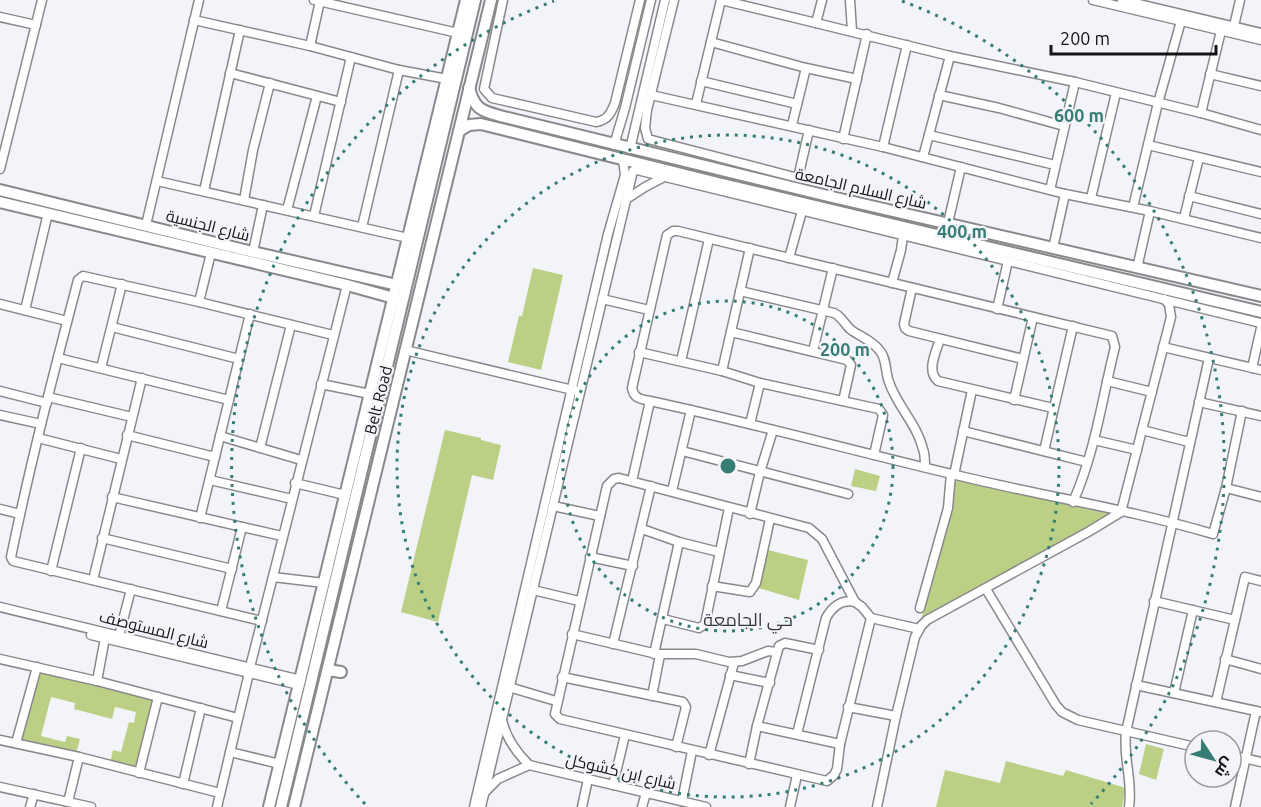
<svg xmlns="http://www.w3.org/2000/svg" width="1261" height="807" viewBox="0 0 1261 807" font-family="Ubuntu,Cairo,sans-serif">
<style>
.green{fill:#bbd085}
.lines{fill:none;stroke-linecap:round;stroke-linejoin:round}
.minor-casing{stroke:#89898d;stroke-width:11}
.major-casing{stroke:#89898d;stroke-width:14}
.minor{stroke:#fff;stroke-width:8}
.major{stroke:#fff;stroke-width:10}
.ring{fill:none;stroke:#367d75;stroke-width:3;stroke-dasharray:3 6}
.labels{text-anchor:middle;stroke-width:4.5;stroke-linejoin:round;paint-order:stroke}
.street-label{font-size:16px;fill:#131415;stroke:#f3f4f9}
.neighbourhood-label{font-size:18px;fill:#38393c;stroke:#f3f4f9}
.centre{fill:#367d75;stroke:#f3f4f9;stroke-width:3}
.ring-label{font-size:18px;text-anchor:middle;font-weight:bold;fill:#367d75;stroke:#f3f4f9;stroke-width:4.5;stroke-linejoin:round;paint-order:stroke}
</style>
<rect width="100%" height="100%" fill="#f3f4f9"/>
<g class="green">
<polygon points="533,268 563,275 541,370 508,362 519,316 522,316"/>
<polygon points="445,430 481,438 481,440 501,445 493,480 472,475 438,622 401,612"/>
<polygon points="855,469 880,476 876,491 851,486"/>
<polygon points="954,475 1121,512 921,621"/>
<polygon points="764,549 808,560 799,600 755,587"/>
<polygon points="40,670 155,699 137,770 110,763 113,750 121,752 129,722 134,723 136,712 115,707 112,719 74,709 75,703 51,697 41,736 65,742 67,736 80,739 76,754 22,741"/>
<polygon points="1146,744 1164,749 1156,780 1139,774"/>
<polygon points="1006,761 1063,776 1066,770 1126,788 1122,807 936,807 945,770 1000,783"/>
</g>
<g class="lines">
<defs>
<g id="minor">
<polyline points="314,0 458,33"/>
<path d="M 503,0 L 484,89 L 492,98 L 596,122 C 608,120 611,113 615,103 L 640,0"/>
<polyline points="674,0 647,110 645,128 648,139 798,178 809,130"/>
<polyline points="721,0 816,23"/>
<polyline points="822,0 816,23 950,56 1075,82 1201,113 1221,31"/>
<polyline points="850,0 852,31"/>
<polyline points="1093,0 1261,40"/>
<polyline points="1122,0 1261,33"/>
<polyline points="0,17 36,25"/>
<polyline points="194,20 310,46 399,70 447,79"/>
<polyline points="1234,26 1240,0"/>
<polyline points="711,42 806,68 857,79"/>
<polyline points="310,46 320,1"/>
<polyline points="230,73 341,102"/>
<polyline points="1210,74 1261,86"/>
<polyline points="701,81 797,104"/>
<polyline points="651,95 883,147 1065,194 1150,211 1137,268"/>
<polyline points="939,95 999,108 1064,126"/>
<polyline points="696,104 721,0"/>
<polyline points="1201,113 1261,130"/>
<polyline points="792,125 806,68"/>
<polyline points="929,135 1055,165"/>
<polyline points="843,139 867,34"/>
<polyline points="614,145 625,108 651,0"/>
<polyline points="1148,145 1261,172"/>
<polyline points="883,147 907,45"/>
<polyline points="630,149 665,0"/>
<polyline points="923,157 950,56"/>
<polyline points="0,169 42,0"/>
<polyline points="157,181 408,238"/>
<polyline points="1050,190 1075,82"/>
<polyline points="204,191 240,30"/>
<polyline points="1189,196 1261,214"/>
<polyline points="1091,198 1116,93"/>
<polyline points="244,200 253,150 270,83"/>
<polyline points="625,200 645,187 666,176"/>
<polyline points="1133,207 1158,103 1181,21"/>
<polyline points="287,210 317,96"/>
<polyline points="1150,211 1261,238"/>
<polyline points="314,216 351,57"/>
<polyline points="1184,218 1199,158"/>
<polyline points="948,223 961,167"/>
<polyline points="146,225 199,0"/>
<polyline points="362,227 399,70"/>
<polyline points="1053,248 1065,194"/>
<polyline points="253,252 263,205"/>
<polyline points="789,258 802,211"/>
<polyline points="892,283 901,250 903,236"/>
<polyline points="912,288 904,324 905,328 909,331 1023,359"/>
<path d="M 740,291 L 834,313 C 841,316 844,323 850,329 C 860,337 872,340 880,351 C 887,359 885,372 889,382 C 897,406 917,424 923,449 C 925,454 925,461 925,467"/>
<polyline points="602,299 649,310"/>
<polyline points="199,302 211,253"/>
<polyline points="0,304 67,321"/>
<polyline points="997,309 1008,261"/>
<polyline points="25,310 48,213"/>
<polyline points="112,327 239,359"/>
<polyline points="731,332 847,360 851,365 843,401"/>
<path d="M 940,339 C 936,352 926,371 938,381 L 1053,408"/>
<polyline points="1163,347 1261,370"/>
<polyline points="405,350 577,391"/>
<polyline points="813,351 833,268"/>
<polyline points="639,352 722,371 760,383 879,409 883,415 874,455"/>
<polyline points="58,358 229,400"/>
<polyline points="681,361 709,239"/>
<polyline points="101,368 122,284"/>
<polyline points="1252,368 1261,328"/>
<polyline points="722,371 750,248"/>
<polyline points="1107,381 1152,392"/>
<polyline points="321,384 370,394"/>
<polyline points="0,391 47,403"/>
<polyline points="48,397 132,417"/>
<polyline points="1014,400 1033,317"/>
<path d="M 650,401 C 753,423 854,451 956,475 C 1041,496 1129,509 1213,534 L 1226,488 L 1242,411"/>
<polyline points="1199,402 1261,416"/>
<polyline points="0,415 41,424"/>
<polyline points="750,424 760,383"/>
<polyline points="1142,430 1189,442"/>
<polyline points="963,431 1087,462"/>
<polyline points="127,435 215,457"/>
<polyline points="220,436 301,460"/>
<polyline points="38,438 121,459"/>
<polyline points="1094,440 1137,450"/>
<polyline points="260,448 291,325"/>
<polyline points="682,451 848,494"/>
<polyline points="1044,451 1073,326"/>
<polyline points="954,475 972,390"/>
<polyline points="210,480 292,499"/>
<path d="M 632,481 L 650,401 C 641,399 634,399 632,388 L 667,235 L 673,231 L 678,231 L 1112,336 L 1115,347 C 1102,399 1095,453 1073,502"/>
<polyline points="295,483 345,495"/>
<polyline points="1226,488 1261,497"/>
<polyline points="672,491 691,410"/>
<polyline points="112,497 282,536"/>
<polyline points="553,506 600,516"/>
<polyline points="0,509 20,514"/>
<polyline points="750,514 760,472 773,430"/>
<polyline points="200,518 250,314"/>
<polyline points="642,529 679,542 719,552"/>
<polyline points="102,538 232,569"/>
<polyline points="590,557 633,566"/>
<polyline points="51,571 81,448"/>
<polyline points="273,577 324,583"/>
<polyline points="93,580 142,378"/>
<polyline points="712,586 750,592 756,583 770,519"/>
<polyline points="986,589 1056,705 1062,712 1078,720 1195,747"/>
<polyline points="533,590 579,601"/>
<polyline points="1154,601 1235,620"/>
<polyline points="0,607 301,680"/>
<polyline points="920,608 948,508 951,474"/>
<polyline points="221,611 242,527"/>
<polyline points="871,618 840,744 837,769 834,775 827,781 560,719 555,714 607,486 614,479 619,478 809,528 822,539 855,602 862,607 871,618 919,629"/>
<polyline points="663,619 699,628 705,624 729,508"/>
<path d="M 262,621 L 13,561 L 11,557 C 30,464 54,372 78,280 L 83,276 L 199,302 L 333,335"/>
<polyline points="572,634 657,654 696,654 729,662 742,661 768,651 777,652"/>
<polyline points="91,635 299,685"/>
<polyline points="119,636 131,589"/>
<polyline points="613,644 651,486"/>
<polyline points="654,654 679,542"/>
<polyline points="0,659 97,681 238,718"/>
<polyline points="1225,659 1261,669"/>
<polyline points="250,667 347,285"/>
<polyline points="730,675 770,683"/>
<polyline points="562,677 683,702 686,707 676,747"/>
<polyline points="97,681 105,638"/>
<polyline points="1136,685 1261,712"/>
<polyline points="509,687 556,701"/>
<polyline points="1174,693 1193,610"/>
<polyline points="652,696 660,655"/>
<polyline points="1216,702 1245,577 1261,581"/>
<polyline points="848,707 896,716"/>
<path d="M 502,720 C 506,738 516,752 529,765"/>
<polyline points="757,726 840,744"/>
<path d="M 797,734 L 826,618 C 832,607 842,599 855,602"/>
<polyline points="0,740 79,757 220,793"/>
<polyline points="16,743 37,667"/>
<polyline points="230,752 280,764"/>
<polyline points="709,755 734,663"/>
<polyline points="1231,755 1261,762"/>
<polyline points="749,764 757,726 779,646 785,643 819,650"/>
<polyline points="529,765 706,807"/>
<polyline points="139,773 158,697"/>
<polyline points="183,784 201,708"/>
<polyline points="613,785 625,735"/>
<polyline points="0,787 91,807"/>
<polyline points="484,793 498,779 529,765"/>
<polyline points="682,801 692,751"/>
<polyline points="68,802 79,757"/>
<polyline points="30,807 34,794"/>
<polyline points="217,807 249,673"/>
<polyline points="474,807 608,234 625,175 623,159"/>
<polyline points="481,807 633,171 637,170 1261,323"/>
<polyline points="582,807 588,779"/>
<polyline points="642,807 646,793"/>
<polyline points="790,807 797,775"/>
<polyline points="877,807 896,716 915,637 921,626 927,620 1088,532 1121,512 1171,317 1169,304 1164,299"/>
<path d="M 1129,807 C 1133,780 1123,760 1126,732 L 1209,358"/>
<polyline points="1235,807 1256,711"/>
</g>
<g id="major">
<path d="M 469,88 C 475,111 483,111 504,117 L 828,196 L 1261,296"/>
<polyline points="459,131 469,125 481,124 718,183 1261,312"/>
<polyline points="0,190 253,252 397,285 402,281"/>
<polyline points="0,202 347,285 394,298 397,302"/>
<polyline points="328,670 341,672"/>
<polyline points="269,807 466,0"/>
<polyline points="281,807 475,0"/>
<polyline points="294,807 491,0"/>
</g>
</defs>
<use href="#minor" class="minor-casing"/>
<use href="#major" class="major-casing"/>
<use href="#minor" class="minor"/>
<use href="#major" class="major"/>
</g>
<g class="ring">
<circle cx="728" cy="466" r="165"/>
<circle cx="728" cy="466" r="331"/>
<path d="M365 804A496 496 0 0 1 554 1M902 1A496 496 0 0 1 1091 804"/>
</g>
<g class="labels">
<g class="street-label">
<text transform="translate(861 188) rotate(13)" y="6">شارع السلام الجامعة</text>
<text transform="translate(208 225) rotate(14)" y="6">شارع الجنسية</text>
<text transform="translate(378 400) rotate(-76)" y="6">Belt Road</text>
<text transform="translate(154 629) rotate(14)" y="6">شارع المستوصف</text>
<text transform="translate(621 771) rotate(13)" y="6">شارع ابن كشوكل</text>
</g>
<g class="neighbourhood-label">
<text x="748" y="626">حي الجامعة</text>
</g>
</g>
<circle cx="728" cy="466" r="9" class="centre"/>
<g class="ring-label">
<text x="1079" y="122">600 m</text>
<text x="962" y="238">400 m</text>
<text x="845" y="356">200 m</text>
</g>
<g transform="translate(1213 759) rotate(126)"><circle r="28" fill="#f3f4f9" stroke="#999a9e" stroke-width="1.5"/>
<path d="M0-4.5L10 22L0 15L-10 22Z" fill="#367d75"/>
<text y="-9" font-size="16" font-weight="bold" text-anchor="middle" fill="#131415">ش</text>
</g>
<path d="M1051 45v9h165v-9" fill="none" stroke="#131415" stroke-width="3"/>
<text x="1060" y="45" font-size="18" fill="#131415" stroke="#f3f4f9" stroke-width="4.5" paint-order="stroke">200 m</text>
</svg>
